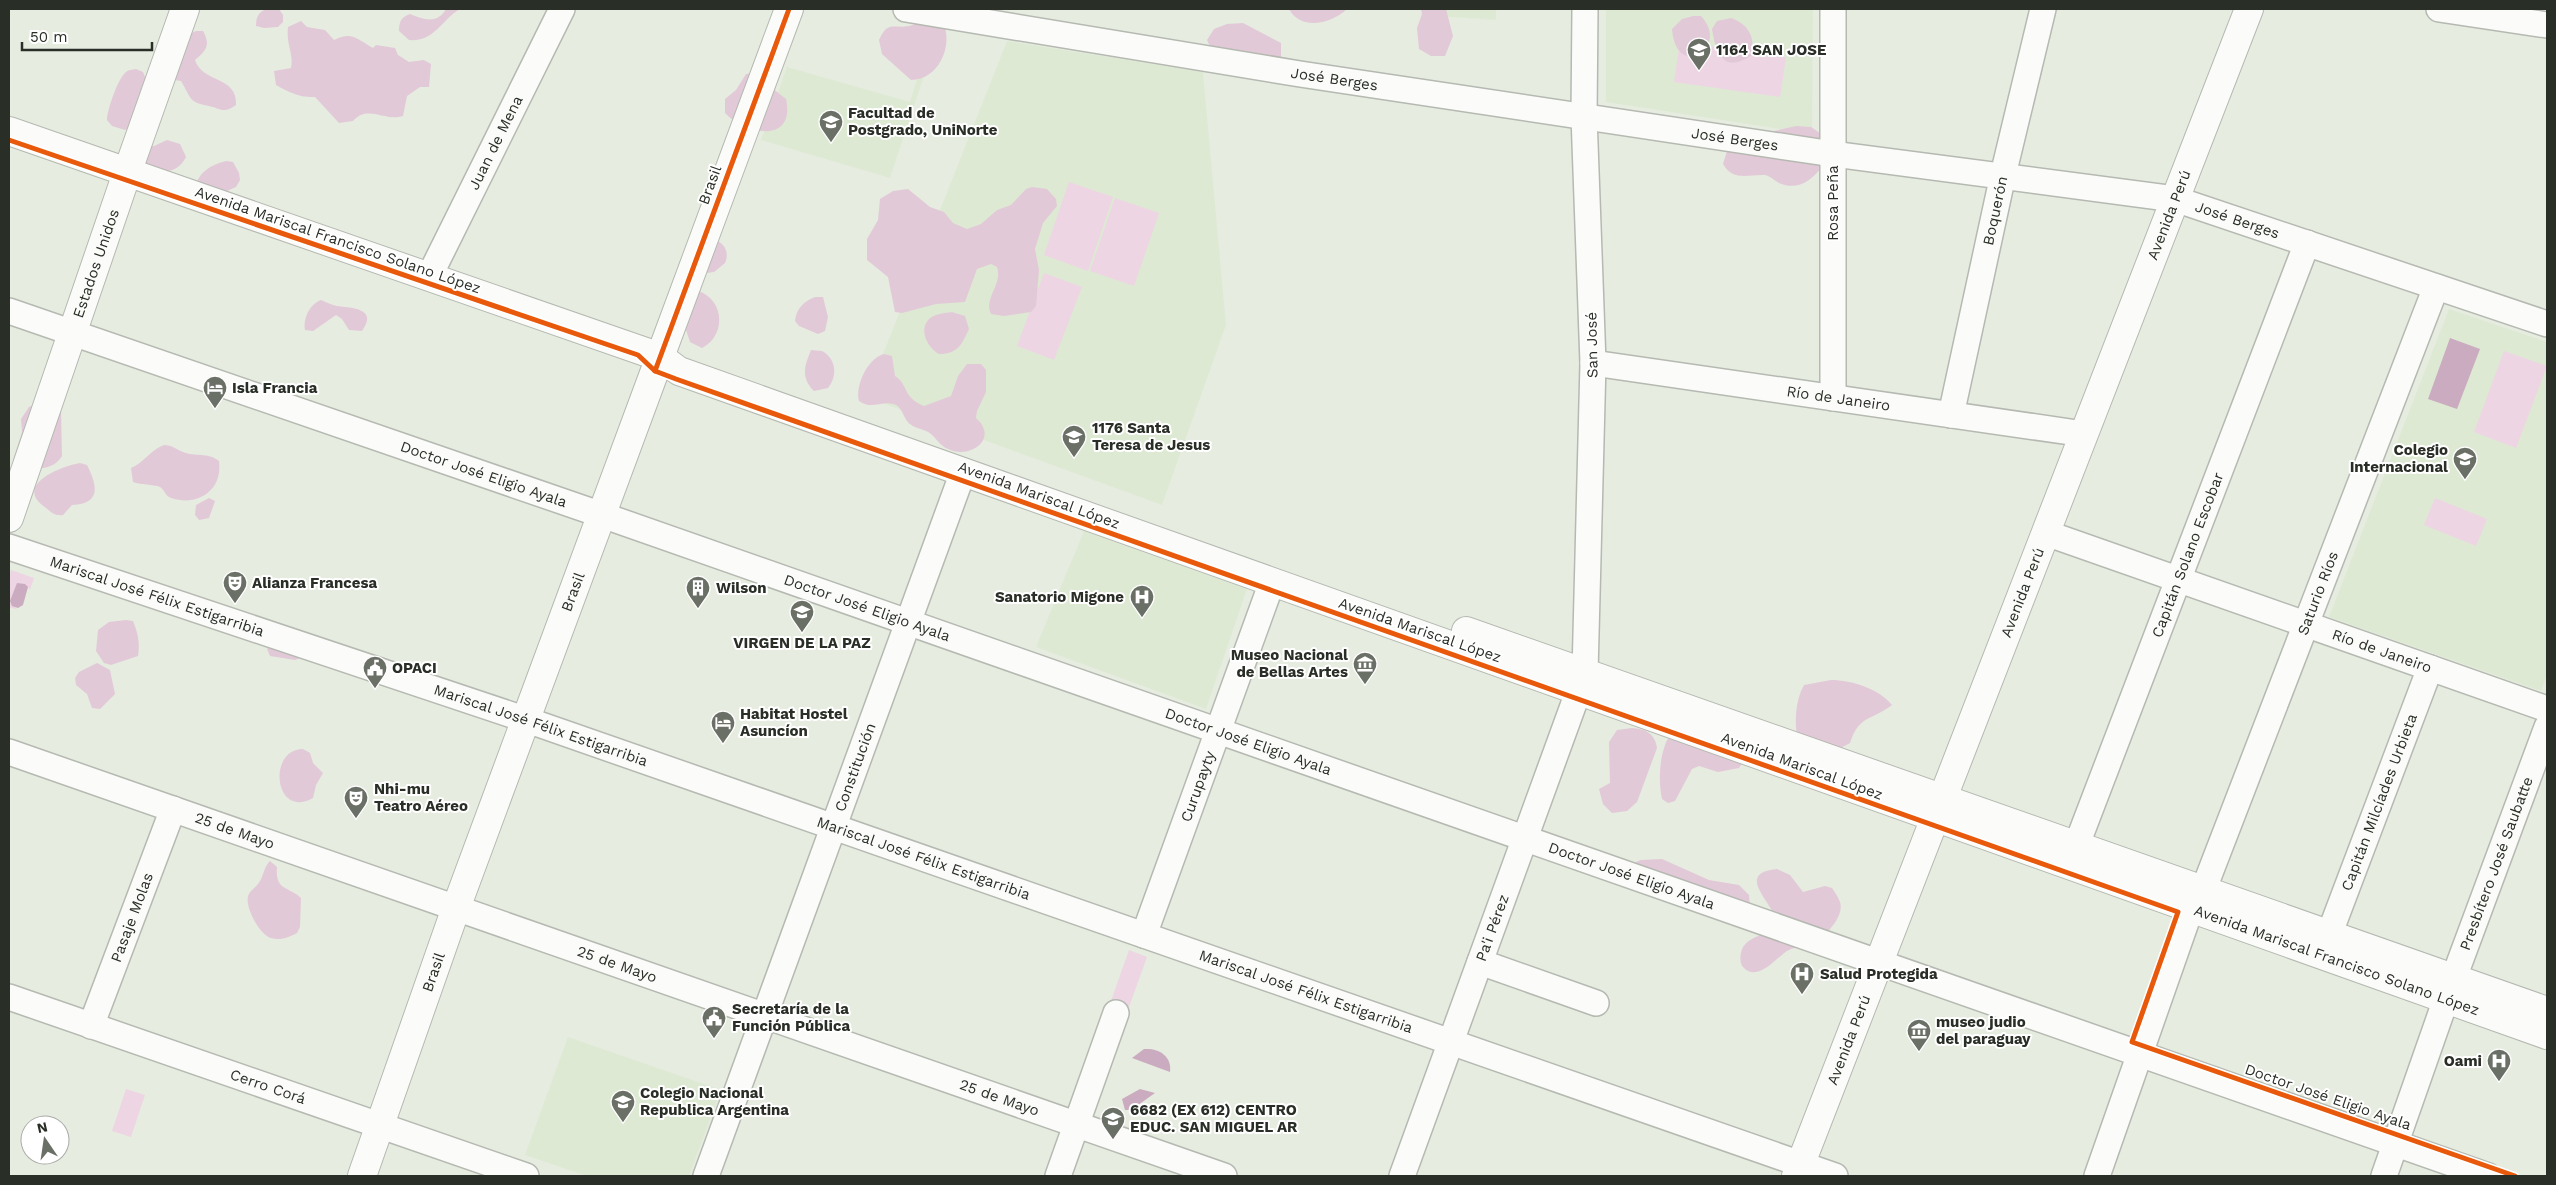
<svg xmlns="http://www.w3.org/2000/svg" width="2556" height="1185" viewBox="0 0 2556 1185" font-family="'Work Sans',sans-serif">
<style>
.built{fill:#dee9d4}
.green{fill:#edd5e3}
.forest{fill:#e2c9d8}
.water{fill:#caabc0}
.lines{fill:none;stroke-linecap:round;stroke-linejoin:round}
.minor-casing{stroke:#b5b9b1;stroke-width:28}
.major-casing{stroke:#b5b9b1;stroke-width:30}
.highway-casing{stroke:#b5b9b1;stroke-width:30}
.minor{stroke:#fbfcfa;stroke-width:25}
.major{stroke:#fbfcfa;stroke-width:28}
.highway{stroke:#fbfcfa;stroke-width:28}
.cycleway-casing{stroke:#fff;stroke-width:8}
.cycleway{stroke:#e8590c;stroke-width:5}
.labels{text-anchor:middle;stroke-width:4;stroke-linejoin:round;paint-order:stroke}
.poi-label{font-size:15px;font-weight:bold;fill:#292e26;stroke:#fff;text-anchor:start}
.street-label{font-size:15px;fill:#292e26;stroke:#fff}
</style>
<rect width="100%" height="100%" fill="#e6ece0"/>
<g class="built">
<polygon points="1435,9 1496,9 1496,20 1435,16"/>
<polygon points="1606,9 1813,9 1812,134 1606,102"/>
<polygon points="932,30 939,31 890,178 761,140 787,67 910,102"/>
<polygon points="1007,41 1203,72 1226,325 1162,505 866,397"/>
<polygon points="2449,309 2547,342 2547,674 2541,691 2329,617"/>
<polygon points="1084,531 1247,589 1206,709 1036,647"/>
<polygon points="568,1037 721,1090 689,1176 587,1176 525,1155"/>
</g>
<g class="green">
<polygon points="1680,42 1786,57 1780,97 1674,82"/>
<polygon points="1069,182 1113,197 1088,271 1044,255"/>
<polygon points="1115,198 1159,213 1134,286 1090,271"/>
<polygon points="1044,273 1082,287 1054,360 1017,346"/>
<polygon points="2504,351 2547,366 2516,448 2474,432"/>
<polygon points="2435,498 2487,519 2476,546 2424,525"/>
<polygon points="11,570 34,578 30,590 28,587 15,608 18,610 9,607 9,578"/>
<polygon points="1129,950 1147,957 1129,1007 1111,1001"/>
<polygon points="126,1089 145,1095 131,1137 112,1131"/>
</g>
<g class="forest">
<path d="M 266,9 L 279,9 L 283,15 L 283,22 L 278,27 L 264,28 L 256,26 C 256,17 258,13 266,9 Z"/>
<path d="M 446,9 L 460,9 C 441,20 435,42 409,40 L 399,31 C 399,22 401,17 410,14 C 423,19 437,25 446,9 Z"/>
<path d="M 1289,9 L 1347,9 C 1331,24 1301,31 1289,9 Z"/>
<polygon points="1421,9 1446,9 1453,36 1445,56 1431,56 1419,49 1417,28 1422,14"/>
<path d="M 1693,16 L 1701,16 C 1731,48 1676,82 1672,29 L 1682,19 Z"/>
<path d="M 1731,18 C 1748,24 1755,36 1752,55 C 1724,74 1716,55 1712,29 L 1717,21 Z"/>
<path d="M 929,20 L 943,22 C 954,46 938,80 911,80 L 882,54 L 879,40 C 888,20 893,29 909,26 C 916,24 922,22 929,20 Z"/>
<path d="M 301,21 L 307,27 L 325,30 L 334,40 C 352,31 357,39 373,48 L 376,45 L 395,48 L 398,55 L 409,62 L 424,60 L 431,64 L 429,87 L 420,87 L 407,96 L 403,116 C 385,122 368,104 353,121 L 339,123 L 315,97 C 300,98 289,92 276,85 L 274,71 L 291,68 C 294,54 286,45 288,27 Z"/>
<path d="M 1243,23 L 1281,43 L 1281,57 L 1274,70 C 1252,64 1216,63 1207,40 L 1214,29 L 1227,24 Z"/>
<path d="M 196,31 L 203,31 C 211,45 206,51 195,60 C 202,83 238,76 236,105 C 223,114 222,109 209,106 C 188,102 192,99 181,81 L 168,79 L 182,37 Z"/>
<path d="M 136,69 L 143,72 L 148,85 L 144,120 L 125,130 L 112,126 L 107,120 C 107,110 118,79 125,73 C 129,69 132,70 136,69 Z"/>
<path d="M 753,73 L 786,99 C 796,144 745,135 725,113 L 725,99 L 736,90 L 746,74 Z"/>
<path d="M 1796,126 L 1811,127 L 1823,135 L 1822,167 C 1811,181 1797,191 1779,183 C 1774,180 1770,176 1765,175 C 1749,174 1733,182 1723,164 L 1727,151 L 1774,131 Z"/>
<path d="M 167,140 L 180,144 L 186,157 C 177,175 159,174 143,168 L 147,146 L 154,146 Z"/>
<path d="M 226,161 L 233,162 L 239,173 L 240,180 L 236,187 L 209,199 L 196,184 C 201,170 212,165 226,161 Z"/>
<path d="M 1032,187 L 1047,189 L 1056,199 L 1057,206 L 1043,223 L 1035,249 L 1039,270 L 1036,306 L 1031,312 L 1004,316 L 991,314 C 983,298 1003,285 997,267 L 991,264 L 977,269 L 965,302 L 936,304 L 902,313 L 895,312 L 888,277 L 867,260 L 867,239 L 878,220 L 880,199 L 893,191 L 908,189 L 930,207 L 944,212 L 953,223 L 967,229 L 981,224 L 997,210 L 1011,205 L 1026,189 Z"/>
<path d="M 716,240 C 726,245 729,253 725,263 L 714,272 L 700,274 Z"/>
<path d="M 693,290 C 723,294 729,334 702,348 L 690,342 L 684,324 Z"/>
<path d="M 815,297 L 823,297 L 828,317 L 825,331 L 818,334 L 799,326 L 795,321 C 796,309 804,301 815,297 Z"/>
<path d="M 321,300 C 326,302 332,305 337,306 C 351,308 379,308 362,331 L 349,330 L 342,319 L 336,315 L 313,331 L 305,330 C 303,318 310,304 321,300 Z"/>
<path d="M 952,312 L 965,316 L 969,329 C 962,344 958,354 939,354 C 928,348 918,330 929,319 C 934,314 945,313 952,312 Z"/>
<path d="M 811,350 L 822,351 C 836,359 838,375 828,388 L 814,391 C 800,377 805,365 811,350 Z"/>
<path d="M 884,354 L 892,356 L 895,376 C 909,385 902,397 924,406 L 951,396 L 958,376 L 967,364 L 981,364 L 986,370 L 986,392 L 977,411 L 976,418 C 1000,439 969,460 948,449 C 940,446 937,439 931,434 C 925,429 916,429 910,424 C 903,419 903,406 893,404 C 880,401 872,410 859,401 C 855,385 868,358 884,354 Z"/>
<path d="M 36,404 L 57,406 L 61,411 L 62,456 C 52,472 34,469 17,467 L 13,460 L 22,432 L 21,419 L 29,407 Z"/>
<path d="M 164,445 C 173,445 175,449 183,452 C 195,457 208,452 219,461 C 223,490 198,507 171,498 C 165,496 165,490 160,487 C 153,484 141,485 133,482 L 131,468 C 144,463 150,450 164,445 Z"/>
<path d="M 80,463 L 87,465 C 97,485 102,504 72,505 L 63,515 C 55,516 52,513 46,508 C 13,486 58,467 80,463 Z"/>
<polygon points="209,498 215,501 209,518 199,520 195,515 196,505"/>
<path d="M 126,620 L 133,621 C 138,633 140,643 138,656 L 111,665 L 104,663 L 96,651 L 98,630 L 109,622 Z"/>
<polygon points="272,644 305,656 295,660 270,656 267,649"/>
<polygon points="97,663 110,670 115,694 100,709 92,708 87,694 76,685 75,678 79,672"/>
<path d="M 1831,680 C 1852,680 1879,689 1892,705 C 1871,721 1859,715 1850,743 L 1837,750 L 1798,741 C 1794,724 1795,701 1804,685 Z"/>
<path d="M 1632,728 C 1645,729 1655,733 1657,748 L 1637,802 L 1627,811 L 1612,813 L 1603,804 L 1599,789 L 1610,783 L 1609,742 L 1617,730 Z"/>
<path d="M 1670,735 L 1743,762 L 1739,768 L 1718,772 L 1699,766 L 1692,769 L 1675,801 L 1668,803 L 1662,799 C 1658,781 1659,752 1670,735 Z"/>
<path d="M 303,749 L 310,753 L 313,763 L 323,773 L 316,785 L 313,798 C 274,820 267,749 303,749 Z"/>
<polygon points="1662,859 1709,880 1739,885 1749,895 1750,908 1631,864 1641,860"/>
<path d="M 270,861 L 277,867 C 275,891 288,886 301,898 L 300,927 L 297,933 C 289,937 281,941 271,938 C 260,935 245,908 248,896 C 250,890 257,887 260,881 C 264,874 264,867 270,861 Z"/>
<path d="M 1777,869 L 1790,875 L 1803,892 L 1825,886 L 1832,888 C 1835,892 1838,897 1840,902 C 1845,917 1824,938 1811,944 C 1805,948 1796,946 1789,950 C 1778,955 1758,984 1743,967 C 1740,964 1740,957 1741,953 C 1744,939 1757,938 1767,931 C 1770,929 1772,922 1775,918 C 1771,901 1735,873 1777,869 Z"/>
</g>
<g class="water">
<polygon points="2450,338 2480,349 2457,409 2428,399"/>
<polygon points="17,583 25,584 28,587 23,605 18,608 12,606 10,601"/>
<path d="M 1144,1049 C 1159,1048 1172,1056 1170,1072 L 1132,1058 Z"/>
<polygon points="1140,1089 1155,1093 1131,1110 1125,1110 1122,1099"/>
</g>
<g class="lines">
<defs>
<g id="minor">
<path id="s1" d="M 906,9 L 1300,74 L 1833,154 L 2175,199 L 2547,324"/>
<polyline points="2439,9 2547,25"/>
<path id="s2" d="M 429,277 L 562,9"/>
<path id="s3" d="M 9,311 L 602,515 L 2488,1176"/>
<path id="s4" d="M 1593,363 L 2084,434"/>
<polyline points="1833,398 1833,9"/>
<path id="s5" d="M 1951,415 L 2003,175 L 2043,9"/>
<path id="s6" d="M 2046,533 L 2547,709"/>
<path id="s7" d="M 9,547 L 527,720 L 1835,1176"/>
<path id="s8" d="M 9,752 L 1224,1176"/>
<path id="s9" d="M 2069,865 L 2307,243"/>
<path id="s10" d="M 1144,935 L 1272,582"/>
<path id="s11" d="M 2329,935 L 2430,668"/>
<polyline points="1480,962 1596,1003"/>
<path id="s12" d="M 9,997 L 526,1176"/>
<path id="s13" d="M 91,1026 L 173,809"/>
<path id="s14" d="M 706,1176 L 963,472"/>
<polyline points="1058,1176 1116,1013"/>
<path id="s15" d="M 1402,1176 L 1585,673 L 1593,363 L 1584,116 L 1585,9"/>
<path id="s16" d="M 2097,1176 L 2191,908 L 2203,891 L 2436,287"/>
<path id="s17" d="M 2384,1176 L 2446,999 L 2547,727"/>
</g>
<g id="major">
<path id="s18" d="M 9,518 L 127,173"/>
<path id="s19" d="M 362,1176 L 456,908 L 660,357"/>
<path id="s20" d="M 1796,1176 L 2249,9"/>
</g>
<g id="highway">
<path id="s21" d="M 9,131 L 660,357 L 679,371 L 2547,1035"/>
<polyline points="127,173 185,9"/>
<polyline points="660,357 789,9"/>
<polyline points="1466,631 2547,1011"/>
</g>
</defs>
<use href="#minor" class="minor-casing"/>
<use href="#major" class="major-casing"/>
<use href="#highway" class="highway-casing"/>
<use href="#minor" class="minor"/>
<use href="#major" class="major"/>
<use href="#highway" class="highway"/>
<defs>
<g id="cycleway">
<polyline points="9,140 638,355 655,371 676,379 2178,912 2132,1042 2515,1176"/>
<polyline points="655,371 789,9"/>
</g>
</defs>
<use href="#cycleway" class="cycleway-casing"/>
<use href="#cycleway" class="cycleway"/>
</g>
<defs>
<symbol id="school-pin" viewBox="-11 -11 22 30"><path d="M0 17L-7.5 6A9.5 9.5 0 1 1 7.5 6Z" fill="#6b7067" stroke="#fff"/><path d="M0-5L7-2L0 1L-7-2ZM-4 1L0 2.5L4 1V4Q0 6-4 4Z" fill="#fff"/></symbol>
<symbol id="university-pin" viewBox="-11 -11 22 30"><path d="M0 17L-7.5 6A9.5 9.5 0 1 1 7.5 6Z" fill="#6b7067" stroke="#fff"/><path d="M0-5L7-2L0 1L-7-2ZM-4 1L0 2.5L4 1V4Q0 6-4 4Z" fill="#fff"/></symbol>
<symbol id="hotel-pin" viewBox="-11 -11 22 30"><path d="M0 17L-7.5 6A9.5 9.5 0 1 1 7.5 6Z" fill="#6b7067" stroke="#fff"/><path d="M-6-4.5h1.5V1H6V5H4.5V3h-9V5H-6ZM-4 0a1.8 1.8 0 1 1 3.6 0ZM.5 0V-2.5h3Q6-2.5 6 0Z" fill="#fff"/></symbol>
<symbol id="theatre-pin" viewBox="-11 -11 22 30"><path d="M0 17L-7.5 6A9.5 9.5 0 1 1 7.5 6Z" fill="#6b7067" stroke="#fff"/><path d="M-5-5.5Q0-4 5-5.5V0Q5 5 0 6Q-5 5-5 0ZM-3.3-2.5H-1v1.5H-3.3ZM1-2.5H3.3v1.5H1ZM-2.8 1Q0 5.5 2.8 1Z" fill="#fff"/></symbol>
<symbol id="building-pin" viewBox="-11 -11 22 30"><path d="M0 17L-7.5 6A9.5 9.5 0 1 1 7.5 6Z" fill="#6b7067" stroke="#fff"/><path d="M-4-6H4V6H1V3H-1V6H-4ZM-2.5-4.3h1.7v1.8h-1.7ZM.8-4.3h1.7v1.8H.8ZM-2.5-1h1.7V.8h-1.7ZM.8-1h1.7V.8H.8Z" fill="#fff"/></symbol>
<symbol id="hospital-pin" viewBox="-11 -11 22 30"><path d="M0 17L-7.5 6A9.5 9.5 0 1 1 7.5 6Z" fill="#6b7067" stroke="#fff"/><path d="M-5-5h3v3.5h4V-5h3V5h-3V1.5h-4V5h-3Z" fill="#fff"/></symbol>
<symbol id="museum-pin" viewBox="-11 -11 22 30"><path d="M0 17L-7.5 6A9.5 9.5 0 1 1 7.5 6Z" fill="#6b7067" stroke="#fff"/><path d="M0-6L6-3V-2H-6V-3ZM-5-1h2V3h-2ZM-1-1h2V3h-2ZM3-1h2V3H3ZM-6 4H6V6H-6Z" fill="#fff"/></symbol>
<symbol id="civic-pin" viewBox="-11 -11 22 30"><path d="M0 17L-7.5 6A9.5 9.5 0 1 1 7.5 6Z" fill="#6b7067" stroke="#fff"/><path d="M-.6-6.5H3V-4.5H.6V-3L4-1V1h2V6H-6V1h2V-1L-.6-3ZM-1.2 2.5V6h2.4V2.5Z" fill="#fff"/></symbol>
</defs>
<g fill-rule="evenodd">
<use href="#school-pin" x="1685" y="36" width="28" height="38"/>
<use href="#university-pin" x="817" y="108" width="28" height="38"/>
<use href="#hotel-pin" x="201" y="374" width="28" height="38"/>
<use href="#school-pin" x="1060" y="423" width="28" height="38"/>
<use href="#school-pin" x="2451" y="445" width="28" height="38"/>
<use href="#theatre-pin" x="221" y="569" width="28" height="38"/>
<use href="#building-pin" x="684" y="574" width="28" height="38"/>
<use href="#hospital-pin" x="1128" y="583" width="28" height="38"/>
<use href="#school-pin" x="788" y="598" width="28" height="38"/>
<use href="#museum-pin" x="1351" y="650" width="28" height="38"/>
<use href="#civic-pin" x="361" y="654" width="28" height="38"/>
<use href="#hotel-pin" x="709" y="709" width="28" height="38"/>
<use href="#theatre-pin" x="342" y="784" width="28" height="38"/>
<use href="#hospital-pin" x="1788" y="960" width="28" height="38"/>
<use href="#civic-pin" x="700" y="1004" width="28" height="38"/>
<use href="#museum-pin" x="1905" y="1017" width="28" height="38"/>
<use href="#hospital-pin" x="2485" y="1047" width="28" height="38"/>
<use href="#university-pin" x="609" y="1088" width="28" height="38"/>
<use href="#school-pin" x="1099" y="1105" width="28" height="38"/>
</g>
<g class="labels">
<g class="poi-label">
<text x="1716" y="55">1164 SAN JOSE</text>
<text x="848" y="118">Facultad de<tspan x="848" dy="17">Postgrado, UniNorte</tspan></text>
<text x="232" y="393">Isla Francia</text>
<text x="1092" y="433">1176 Santa<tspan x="1092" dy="17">Teresa de Jesus</tspan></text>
<text x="2448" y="455" text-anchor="end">Colegio<tspan x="2448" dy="17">Internacional</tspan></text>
<text x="252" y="588">Alianza Francesa</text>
<text x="716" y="593">Wilson</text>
<text x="1124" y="602" text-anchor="end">Sanatorio Migone</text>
<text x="802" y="648" text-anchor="middle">VIRGEN DE LA PAZ</text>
<text x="1348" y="660" text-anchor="end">Museo Nacional<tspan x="1348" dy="17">de Bellas Artes</tspan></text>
<text x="392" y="673">OPACI</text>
<text x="740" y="719">Habitat Hostel<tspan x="740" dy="17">Asuncíon</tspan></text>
<text x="374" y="794">Nhi-mu<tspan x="374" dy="17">Teatro Aéreo</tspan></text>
<text x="1820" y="979">Salud Protegida</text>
<text x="732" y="1014">Secretaría de la<tspan x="732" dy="17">Función Pública</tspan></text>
<text x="1936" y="1027">museo judio<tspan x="1936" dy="17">del paraguay</tspan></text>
<text x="2482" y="1066" text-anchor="end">Oami</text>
<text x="640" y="1098">Colegio Nacional<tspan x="640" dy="17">Republica Argentina</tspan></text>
<text x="1130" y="1115">6682 (EX 612) CENTRO<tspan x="1130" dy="17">EDUC. SAN MIGUEL AR</tspan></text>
</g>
<g class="street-label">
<text dy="5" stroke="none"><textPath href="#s1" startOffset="434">José Berges</textPath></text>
<text dy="5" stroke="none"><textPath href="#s1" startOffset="839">José Berges</textPath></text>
<text dy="5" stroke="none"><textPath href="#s2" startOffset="150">Juan de Mena</textPath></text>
<text transform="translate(710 185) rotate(-70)" y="5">Brasil</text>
<text transform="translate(1833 203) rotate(-90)" y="5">Rosa Peña</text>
<text dy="5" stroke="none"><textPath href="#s5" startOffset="209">Boquerón</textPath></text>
<text dy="5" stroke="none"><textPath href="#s20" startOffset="1031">Avenida Perú</textPath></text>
<text dy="5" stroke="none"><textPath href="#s1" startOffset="1349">José Berges</textPath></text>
<text transform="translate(338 240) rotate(19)" y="5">Avenida Mariscal Francisco Solano López</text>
<text dy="5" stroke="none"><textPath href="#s18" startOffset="269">Estados Unidos</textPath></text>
<text transform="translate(1592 345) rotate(-91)" y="5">San José</text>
<text dy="5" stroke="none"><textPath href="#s4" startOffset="248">Río de Janeiro</textPath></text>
<text dy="5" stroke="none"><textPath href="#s3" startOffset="502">Doctor José Eligio Ayala</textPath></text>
<text transform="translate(1039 495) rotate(20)" y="5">Avenida Mariscal López</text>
<text dy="5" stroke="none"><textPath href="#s9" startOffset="332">Capitán Solano Escobar</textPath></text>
<text dy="5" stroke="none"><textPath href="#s19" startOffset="621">Brasil</textPath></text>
<text dy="5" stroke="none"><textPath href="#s20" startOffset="626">Avenida Perú</textPath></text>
<text dy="5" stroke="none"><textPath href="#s16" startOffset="624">Saturio Ríos</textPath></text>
<text dy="5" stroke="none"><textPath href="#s7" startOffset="156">Mariscal José Félix Estigarribia</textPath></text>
<text dy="5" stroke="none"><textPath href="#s3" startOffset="908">Doctor José Eligio Ayala</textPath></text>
<text transform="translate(1420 630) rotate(19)" y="5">Avenida Mariscal López</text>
<text dy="5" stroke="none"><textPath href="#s6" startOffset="356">Río de Janeiro</textPath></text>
<text dy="5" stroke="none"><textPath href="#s7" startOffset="561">Mariscal José Félix Estigarribia</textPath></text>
<text dy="5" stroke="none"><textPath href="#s3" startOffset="1312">Doctor José Eligio Ayala</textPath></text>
<text transform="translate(1802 766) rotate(20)" y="5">Avenida Mariscal López</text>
<text dy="5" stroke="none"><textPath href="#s14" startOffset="435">Constitución</textPath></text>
<text dy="5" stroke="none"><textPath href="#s10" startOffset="158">Curupayty</textPath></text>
<text dy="5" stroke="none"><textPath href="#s11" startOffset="142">Capitán Milcíades Urbieta</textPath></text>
<text dy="5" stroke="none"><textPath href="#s8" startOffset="239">25 de Mayo</textPath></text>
<text dy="5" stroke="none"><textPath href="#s7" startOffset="966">Mariscal José Félix Estigarribia</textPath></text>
<text dy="5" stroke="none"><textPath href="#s17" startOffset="332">Presbítero José Saubatte</textPath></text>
<text dy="5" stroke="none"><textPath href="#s3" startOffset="1718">Doctor José Eligio Ayala</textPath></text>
<text dy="5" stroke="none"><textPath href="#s13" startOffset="116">Pasaje Molas</textPath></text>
<text dy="5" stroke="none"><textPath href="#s15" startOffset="264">Pa'i Pérez</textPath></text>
<text dy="5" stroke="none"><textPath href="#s21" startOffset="2472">Avenida Mariscal Francisco Solano López</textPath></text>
<text dy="5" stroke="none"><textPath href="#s8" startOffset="644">25 de Mayo</textPath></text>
<text dy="5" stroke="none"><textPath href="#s19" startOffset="216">Brasil</textPath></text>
<text dy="5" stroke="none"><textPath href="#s7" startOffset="1371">Mariscal José Félix Estigarribia</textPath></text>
<text dy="5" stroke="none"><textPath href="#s20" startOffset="146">Avenida Perú</textPath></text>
<text dy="5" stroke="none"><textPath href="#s12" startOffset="274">Cerro Corá</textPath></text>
<text transform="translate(2328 1097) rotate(19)" y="5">Doctor José Eligio Ayala</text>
<text dy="5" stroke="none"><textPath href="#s8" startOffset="1049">25 de Mayo</textPath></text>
</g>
</g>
<rect width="2556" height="1185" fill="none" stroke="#292e26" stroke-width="20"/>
<g transform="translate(45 1140) rotate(347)"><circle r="24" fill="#ffffff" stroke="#a9aba8"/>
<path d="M0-4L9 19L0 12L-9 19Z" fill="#6b7067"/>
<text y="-8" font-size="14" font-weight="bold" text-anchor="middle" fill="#292e26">N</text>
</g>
<path d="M22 42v8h130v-8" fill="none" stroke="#292e26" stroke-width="2.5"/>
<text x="30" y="42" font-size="15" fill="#292e26" stroke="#ffffff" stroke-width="4" paint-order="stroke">50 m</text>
</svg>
